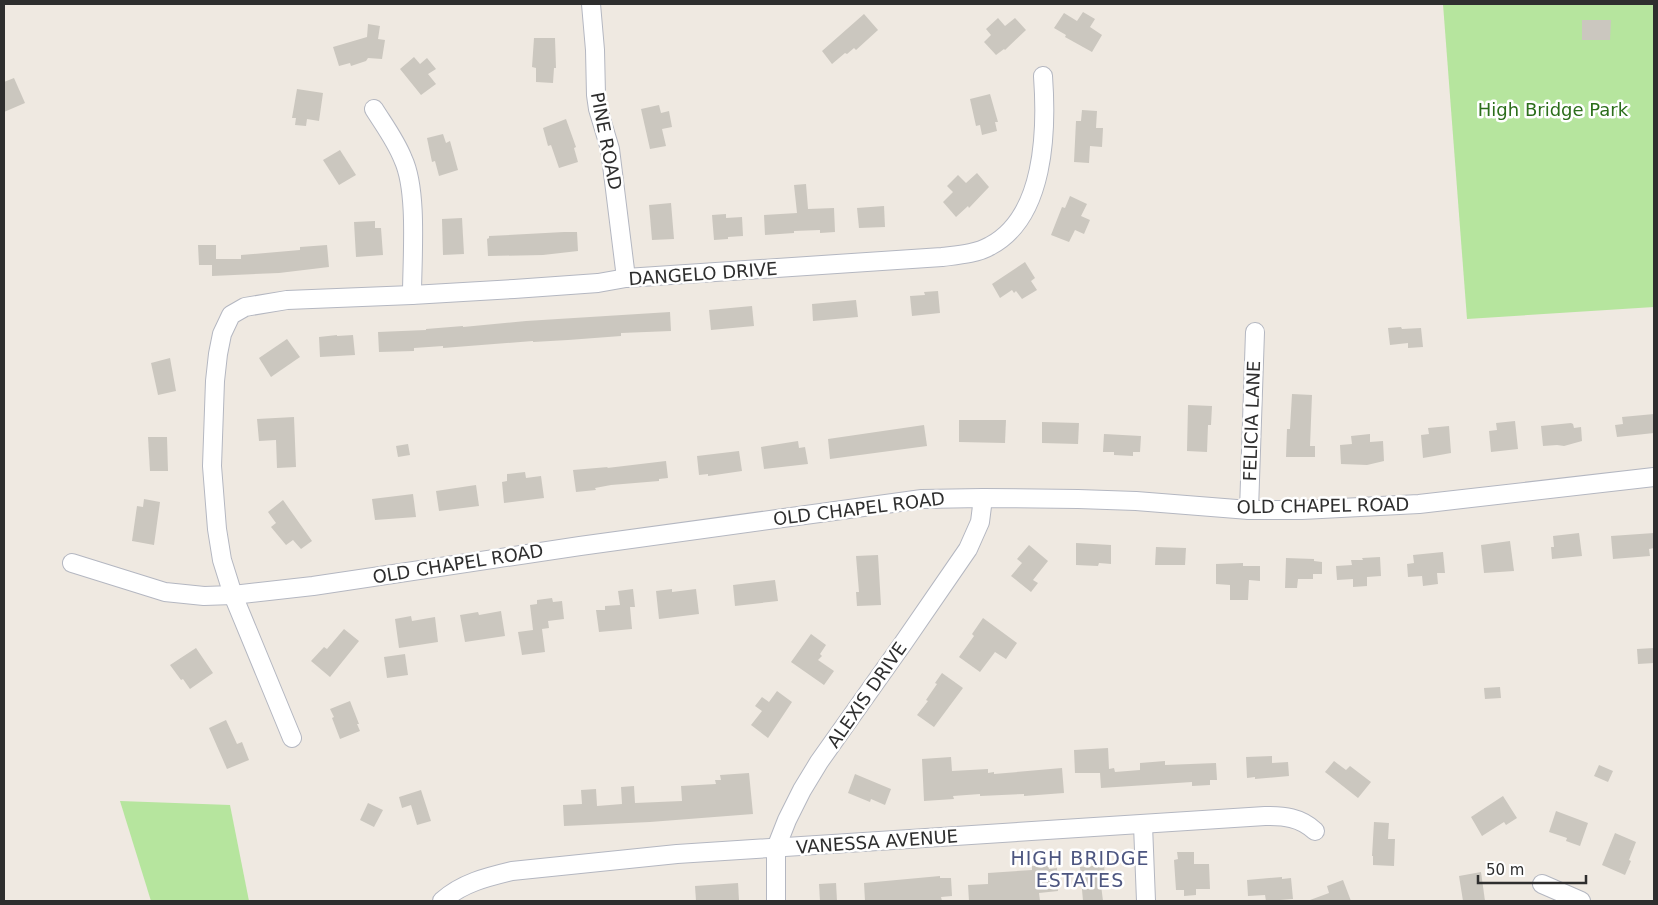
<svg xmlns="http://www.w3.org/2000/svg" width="1658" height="905" viewBox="0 0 1658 905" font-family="'DejaVu Sans',sans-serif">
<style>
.green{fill:#b6e59e}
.building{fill:#cbc7bf}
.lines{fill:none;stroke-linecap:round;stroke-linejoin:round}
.minor-casing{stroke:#b4b7c1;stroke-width:20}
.minor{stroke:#fff;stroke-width:18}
.labels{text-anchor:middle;stroke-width:5;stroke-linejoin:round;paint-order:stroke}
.park-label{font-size:18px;fill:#2c6e1b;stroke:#fff}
.street-label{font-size:18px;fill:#2e2e2e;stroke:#fff}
.neighbourhood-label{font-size:19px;letter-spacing:1px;fill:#4d5680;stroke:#fff}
</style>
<rect width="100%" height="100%" fill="#efe9e1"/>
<g class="green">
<polygon points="1443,4 1654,4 1654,307 1467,319"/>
<polygon points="120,801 230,805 249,901 151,901"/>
</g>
<g class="building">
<polygon points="1083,12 1095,19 1090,27 1102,35 1092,52 1065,37 1066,35 1054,28 1064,13 1077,21"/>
<polygon points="864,14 878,30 856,50 854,48 847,54 845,53 832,64 822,51"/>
<polygon points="998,18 1005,26 1015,18 1026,30 1005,50 1004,49 996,55 984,42 991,35 986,29"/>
<polygon points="1582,20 1611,20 1610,40 1582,40"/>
<polygon points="368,24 380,26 378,39 385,40 382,59 368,58 366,61 351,66 350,63 339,66 333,47 367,37"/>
<polygon points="534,38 555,38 556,68 554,68 553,83 536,82 536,68 532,67"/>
<polygon points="414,57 420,64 427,58 436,69 428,74 436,84 421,95 400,69"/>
<polygon points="14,78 25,103 4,112 4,82"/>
<polygon points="297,89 323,93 319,121 307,119 306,126 295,125 296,118 292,118"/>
<polygon points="990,94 998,122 995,122 997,131 982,135 980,125 976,126 970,99"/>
<polygon points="659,105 661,113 669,111 672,127 662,129 666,146 650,149 641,109"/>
<polygon points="1082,110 1097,111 1096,128 1103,128 1102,147 1090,146 1089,163 1074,162 1076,121 1081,121"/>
<polygon points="566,119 576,147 574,148 578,162 559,168 551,145 548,146 543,128"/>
<polygon points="443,134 446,143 450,141 458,170 439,176 435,161 432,162 427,138"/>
<polygon points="340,150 356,175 339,185 323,160"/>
<polygon points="977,173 989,187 969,208 968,206 956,217 943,202 953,192 947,186 958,175 966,183"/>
<polygon points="806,184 808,209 834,208 835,232 820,233 820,230 794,231 794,233 765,235 764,215 797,213 794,185"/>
<polygon points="1070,196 1087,204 1081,216 1090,220 1084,234 1075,230 1069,242 1051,235 1062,207 1065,208"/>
<polygon points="671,203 674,239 652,240 649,205"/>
<polygon points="884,206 885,227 859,228 857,208"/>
<polygon points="726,214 726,218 742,217 743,236 728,237 728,239 714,240 712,215"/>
<polygon points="462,218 464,254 443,255 442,219"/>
<polygon points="375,221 375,228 381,228 383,255 356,257 354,222"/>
<polygon points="564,232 577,232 578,251 543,255 488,256 487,239 489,238 489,236"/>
<polygon points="198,245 216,245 216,259 241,259 241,255 300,250 300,247 327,245 329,267 279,273 212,276 212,265 199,265"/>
<polygon points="1025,262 1035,278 1031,281 1037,290 1022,299 1016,291 1014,293 1012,290 1000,298 992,284"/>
<polygon points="938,291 940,313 912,316 910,296 925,295 924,292"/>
<polygon points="856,300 858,317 813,321 812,304"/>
<polygon points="752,306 754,326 711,330 709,310"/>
<polygon points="670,312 671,331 621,333 621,336 568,340 533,342 533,341 443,348 443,346 414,348 414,351 379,352 378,332 426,330 426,329 463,326 463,327 526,321"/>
<polygon points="1401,327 1402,329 1421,328 1423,347 1408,348 1408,343 1390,345 1388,328"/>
<polygon points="337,335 337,336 353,335 355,355 320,357 319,337"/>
<polygon points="287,339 300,357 271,377 259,358"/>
<polygon points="170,358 176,391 158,395 151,363"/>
<polygon points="1292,394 1312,395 1310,446 1315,446 1315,457 1286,457 1287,429 1290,429"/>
<polygon points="1188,405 1212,406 1211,425 1208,425 1207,452 1187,451"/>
<polygon points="1654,414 1654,433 1617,437 1615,425 1623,424 1622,417"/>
<polygon points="294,417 296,467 277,468 276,440 259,441 257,419"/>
<polygon points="959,420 1006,420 1005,443 959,442"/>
<polygon points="1515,421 1518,449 1491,452 1489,431 1497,430 1496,423"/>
<polygon points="1042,422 1079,423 1078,444 1042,443"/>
<polygon points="1571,423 1573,424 1574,428 1581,427 1582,441 1564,446 1557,445 1543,446 1541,426"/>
<polygon points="924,425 927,446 830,459 828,439"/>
<polygon points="1449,426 1451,453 1423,458 1421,435 1429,434 1428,428"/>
<polygon points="1104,434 1141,436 1140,452 1133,452 1133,456 1114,455 1114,452 1103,452"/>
<polygon points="1370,434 1370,442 1383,441 1384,461 1367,465 1341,464 1340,445 1352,444 1351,436"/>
<polygon points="148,437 167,437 168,471 150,471"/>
<polygon points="798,441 799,448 805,447 808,464 764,469 761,447"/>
<polygon points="408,444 410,455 398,457 396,446"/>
<polygon points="739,451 742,471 708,476 708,474 699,475 697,456"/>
<polygon points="666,461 668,478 659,479 659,481 611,485 595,488 596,490 576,492 573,470 608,467 607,468"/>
<polygon points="525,472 526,478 541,476 544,498 504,503 502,482 507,481 507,474"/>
<polygon points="476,485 479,506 439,511 436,491"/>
<polygon points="413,494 416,517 375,520 372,499"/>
<polygon points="144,499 160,502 154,545 132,541 137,506 143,507"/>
<polygon points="283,500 312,541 301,549 293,540 286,545 271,527 276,523 268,512"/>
<polygon points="1579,533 1582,556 1552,559 1551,547 1554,547 1553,536"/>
<polygon points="1654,533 1654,548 1649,549 1650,556 1613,559 1611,536"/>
<polygon points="1510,541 1514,571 1484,573 1481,545"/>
<polygon points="1076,543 1111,545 1111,564 1099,563 1098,566 1076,565"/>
<polygon points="1029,545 1048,561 1033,580 1038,583 1031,592 1011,576 1022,563 1017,559"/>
<polygon points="1156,547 1186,548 1185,565 1155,565"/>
<polygon points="1443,552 1445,573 1437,573 1438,584 1423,586 1422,576 1408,577 1407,564 1414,563 1413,555"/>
<polygon points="878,555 881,605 857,606 856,592 859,592 856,556"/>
<polygon points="1380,557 1381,576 1367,577 1367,586 1353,587 1353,579 1337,580 1336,566 1352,565 1351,560 1363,560 1362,558"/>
<polygon points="1286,558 1314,559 1314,561 1322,562 1322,574 1313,574 1313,579 1298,579 1297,588 1285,588"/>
<polygon points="1243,563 1243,566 1260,566 1260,581 1249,580 1248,600 1230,600 1230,585 1216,584 1216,564"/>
<polygon points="775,580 778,601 735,606 733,585"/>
<polygon points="633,589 635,607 630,607 632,629 599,632 596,610 605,610 605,606 620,605 618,591"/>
<polygon points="672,589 672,592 696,589 699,614 659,619 656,591"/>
<polygon points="552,598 553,602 562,601 564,619 548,621 549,628 542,629 545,652 522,655 518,632 533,630 530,605 537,604 537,600"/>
<polygon points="501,611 505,636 465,642 460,615 478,612 479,615"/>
<polygon points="411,616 412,621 435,617 438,642 399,648 395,619"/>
<polygon points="983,618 1017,643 1006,659 995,652 980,672 959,657 974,636 972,634"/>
<polygon points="344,629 359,641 330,677 311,661 324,647 327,649"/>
<polygon points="811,634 826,645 820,654 822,656 818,660 834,671 824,685 791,662"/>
<polygon points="196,648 213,673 190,689 183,679 181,680 170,665"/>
<polygon points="1654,648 1654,663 1638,664 1637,649"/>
<polygon points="405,654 408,675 387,678 384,657"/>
<polygon points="942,673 963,688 934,727 917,715 928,701 926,700 937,684 935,683"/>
<polygon points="1500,687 1501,698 1485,699 1484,688"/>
<polygon points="777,691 792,702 768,738 751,725 762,711 755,706 762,697 769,702"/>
<polygon points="350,701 359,724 357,724 360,731 340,739 332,718 334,717 330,709"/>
<polygon points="226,720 237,744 242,742 249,760 227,769 209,728"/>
<polygon points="1108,748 1109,769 1114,768 1115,772 1140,770 1140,763 1165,761 1165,765 1216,763 1217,780 1210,780 1210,785 1192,786 1192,782 1101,788 1100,773 1075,773 1074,750"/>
<polygon points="1272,756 1272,763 1288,762 1289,776 1255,779 1255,777 1247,778 1246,757"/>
<polygon points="951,757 952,771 988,769 988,773 994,772 994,774 1062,768 1064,793 1024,796 1024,794 980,796 980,794 953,796 954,799 924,801 922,759"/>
<polygon points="1334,761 1346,770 1350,766 1371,782 1358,798 1325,772"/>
<polygon points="1599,765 1613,771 1608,782 1594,776"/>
<polygon points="749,773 753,814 650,822 564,826 563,805 582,804 581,790 596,789 597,806 622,804 621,787 634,786 635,803 682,801 681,786 716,784 715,780 721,780 720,775"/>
<polygon points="855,774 891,789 885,805 871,799 870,802 848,793"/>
<polygon points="421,790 431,821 417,825 411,805 402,808 399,797"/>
<polygon points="1503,796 1517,818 1506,825 1504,822 1482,836 1471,817"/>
<polygon points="368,803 383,810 374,827 360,820"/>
<polygon points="1556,811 1588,823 1580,846 1566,841 1567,838 1549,832"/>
<polygon points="1374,822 1389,823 1388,839 1395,839 1394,866 1373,865 1373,856 1372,856"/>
<polygon points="1615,833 1636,842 1629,860 1631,861 1625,875 1602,865"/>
<polygon points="1177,852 1194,852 1194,864 1209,864 1210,889 1196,889 1196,895 1184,896 1184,890 1176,890 1174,860 1178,859"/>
<polygon points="1048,865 1049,869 1057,868 1058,891 1039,893 1040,901 969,901 968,885 988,884 988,873 1032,870 1032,866"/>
<polygon points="1104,865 1106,885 1101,885 1103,901 1083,901 1080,867"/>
<polygon points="1481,872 1485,901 1463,901 1459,876"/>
<polygon points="940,876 940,878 951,878 952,896 941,897 942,901 865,901 864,883"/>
<polygon points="1282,877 1282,879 1291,878 1293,899 1266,901 1265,895 1248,896 1247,880"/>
<polygon points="1343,880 1351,901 1310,901 1310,900 1329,893 1327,886"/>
<polygon points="738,883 739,900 696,901 695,886"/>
<polygon points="836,883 837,901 820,901 819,884"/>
</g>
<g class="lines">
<defs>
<g id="minor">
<polyline points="591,4 595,50 596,95 598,109 610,149 626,278"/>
<path d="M 374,109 C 384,125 396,141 403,159 C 418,191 412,259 412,295"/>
<polyline points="1249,510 1255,332"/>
<polyline points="72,563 165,592 204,596 233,595 313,586 580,546 922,499 983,498 1078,499 1136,501 1249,510 1302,510 1419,504 1654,477"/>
<path d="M 292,738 L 233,595 L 222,560 L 217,529 L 212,466 L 215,381 L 218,354 L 222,334 L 231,315 L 245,307 L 287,300 L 412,295 L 514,289 L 598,283 L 626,278 L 942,257 C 958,255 976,254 990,246 C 1045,217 1047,131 1043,76"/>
<polyline points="1143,825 1146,901"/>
<polyline points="1542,884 1581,901"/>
<path d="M 442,901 C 462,883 487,877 512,871 L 677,854 L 1265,816 C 1284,816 1300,817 1315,831"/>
<polyline points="776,901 776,848 787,820 802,790 819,762 904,642 968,549 980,522 983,498"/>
</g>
</defs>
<use href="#minor" class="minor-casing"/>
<use href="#minor" class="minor"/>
</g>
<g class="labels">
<g class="park-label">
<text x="1553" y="116">High Bridge Park</text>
</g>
<g class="street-label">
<text transform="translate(606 141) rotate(79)" y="6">PINE ROAD</text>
<text transform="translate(703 274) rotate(-4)" y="6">DANGELO DRIVE</text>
<text transform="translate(1252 421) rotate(-88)" y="6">FELICIA LANE</text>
<text transform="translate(1323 506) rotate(-1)" y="6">OLD CHAPEL ROAD</text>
<text transform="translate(859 509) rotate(-7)" y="6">OLD CHAPEL ROAD</text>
<text transform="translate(458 564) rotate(-9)" y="6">OLD CHAPEL ROAD</text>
<text transform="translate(867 695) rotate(-55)" y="6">ALEXIS DRIVE</text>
<text transform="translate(877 842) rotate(-4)" y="6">VANESSA AVENUE</text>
</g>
<g class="neighbourhood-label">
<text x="1080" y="865">HIGH BRIDGE<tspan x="1080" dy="22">ESTATES</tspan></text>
</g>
</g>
<rect width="1658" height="905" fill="none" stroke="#2e2e2e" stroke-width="10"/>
<path d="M1478 875v8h108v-8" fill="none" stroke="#2e2e2e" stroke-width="2.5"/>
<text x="1486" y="875" font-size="15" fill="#2e2e2e" stroke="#ffffff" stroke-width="4" paint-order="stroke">50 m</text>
</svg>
